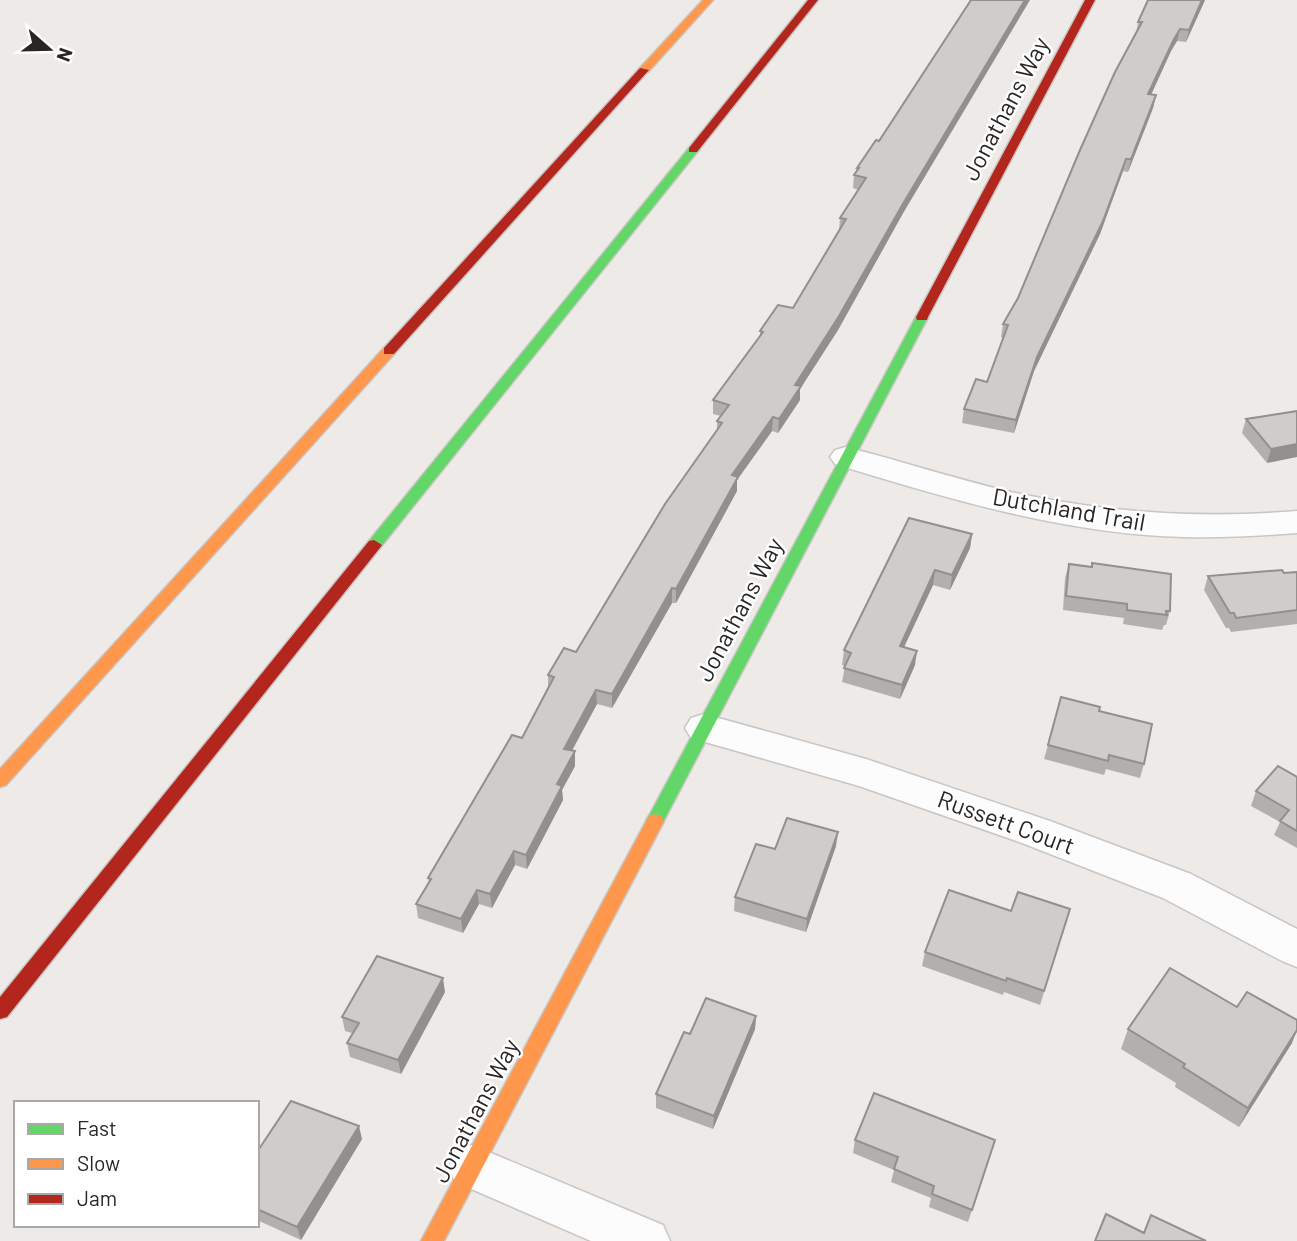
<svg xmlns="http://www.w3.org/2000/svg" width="1297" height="1241" viewBox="0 0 1297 1241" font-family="Barlow,sans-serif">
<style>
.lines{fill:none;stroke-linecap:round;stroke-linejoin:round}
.street-casing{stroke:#c8c6c4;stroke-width:3}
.fast-casing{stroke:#c8c6c4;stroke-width:3}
.slow-casing{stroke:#c8c6c4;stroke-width:3}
.jam-casing{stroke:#c8c6c4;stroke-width:3}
.street{fill:#fcfcfc;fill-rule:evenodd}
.fast{fill:#63d668;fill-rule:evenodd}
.slow{fill:#ff974d;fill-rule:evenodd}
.jam{fill:#b3261e;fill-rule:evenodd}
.wall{fill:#b2b0af}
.shaded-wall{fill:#91908e}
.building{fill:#cfcdcb;stroke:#91908e;stroke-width:2}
.labels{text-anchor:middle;stroke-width:5;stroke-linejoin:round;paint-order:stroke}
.street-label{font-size:24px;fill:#282624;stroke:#fff}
</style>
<rect width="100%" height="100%" fill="#edeae8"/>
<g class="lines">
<defs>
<g id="street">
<path d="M 846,447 C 901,461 955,479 1011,492 C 1106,513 1200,519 1297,511 L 1297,533 C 1259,536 1222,538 1185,537 C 1066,534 948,499 835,464 L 830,457 L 835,450 Z"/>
<polygon points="704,714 866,759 1050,821 1191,874 1297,929 1297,967 1282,961 1163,898 1022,843 859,786 691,738 685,728 691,718"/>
<polygon points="472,1145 663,1225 670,1241 591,1241 455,1182 449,1167 455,1152"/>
</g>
<g id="fast">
<polygon points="693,147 699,150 697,152 379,549 369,549 366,545 369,541 689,148"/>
<polygon points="922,313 928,317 661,826 655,828 649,826 646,821 649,816 916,317"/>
</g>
<g id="slow">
<polygon points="703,0 713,0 648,72 640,72 640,68"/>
<polygon points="389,347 394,348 394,354 6,785 0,787 0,769 384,348"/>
<polygon points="655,814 661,816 664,821 444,1241 421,1241 649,816"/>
</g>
<g id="jam">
<polygon points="808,0 818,0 697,152 689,152 689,148"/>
<polygon points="1085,0 1095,0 928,317 927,320 917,320 916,317"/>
<polygon points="640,68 649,70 394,354 384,354 384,348"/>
<polygon points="374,540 382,545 379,549 7,1017 0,1019 0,997 369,541"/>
</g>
</defs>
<use href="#street" class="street-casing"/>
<use href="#fast" class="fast-casing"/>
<use href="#slow" class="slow-casing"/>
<use href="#jam" class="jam-casing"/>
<use href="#street" class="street"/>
<use href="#fast" class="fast"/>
<use href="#slow" class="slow"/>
<use href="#jam" class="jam"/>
</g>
<g class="wall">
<polygon points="1148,0 1205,0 1186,42 1177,41 1171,51 1151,94 1156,95 1153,108 1128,172 1123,171 1100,234 1034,371 1014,433 962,423 964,409 987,382 1003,338 1001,337 1003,324 1018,298 1136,34 1138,22"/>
<polygon points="876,140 902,215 838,330 800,389 800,400 778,433 772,431 737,480 737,491 676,603 672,603 612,708 597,704 572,751 575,751 575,766 562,790 563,800 527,869 515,865 492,908 479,904 463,933 418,918 416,904 429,883 428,878 522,738 548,688 548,675 576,652 717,430 717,421 721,416 713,414 713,400 760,336 760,331 793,308 839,231 840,218 858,190 853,188 854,175 856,172 857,168"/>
<polygon points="1297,411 1267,463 1242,433 1246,419"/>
<polygon points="972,534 970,548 950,590 933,585 904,647 915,665 900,699 842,682 845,666 842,665 844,650"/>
<polygon points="1092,563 1170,611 1166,625 1164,625 1162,630 1123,624 1124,618 1063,610 1065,578 1069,564 1091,567"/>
<polygon points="1297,572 1297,624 1231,632 1229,628 1226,628 1204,590 1208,576"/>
<polygon points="1099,711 1144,764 1140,778 1106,769 1104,775 1044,759 1048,745"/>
<polygon points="1297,777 1297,848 1274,835 1280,822 1251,806 1256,791"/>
<polygon points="836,846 806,932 734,911 735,897 775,849"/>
<polygon points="1070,909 1040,1005 1004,992 1003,995 922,966 925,952 1011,911"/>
<polygon points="445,992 401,1074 350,1057 347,1043 352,1033 345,1031 342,1017"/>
<polygon points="1237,1007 1292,1043 1239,1127 1175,1087 1176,1083 1121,1049 1128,1029"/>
<polygon points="756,1016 755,1029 713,1129 656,1108 656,1094 690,1034"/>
<polygon points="362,1139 301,1240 257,1220 257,1152"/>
<polygon points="855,1140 991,1153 968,1222 929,1207 931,1198 891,1182 894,1170 853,1153"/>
</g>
<g class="shaded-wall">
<polygon points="1025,0 1030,0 902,215 838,330 800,389 800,400 778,433 779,419 795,385"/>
<polygon points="1202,0 1205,0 1186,42 1189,30"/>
<polygon points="1180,29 1177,41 1171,51 1146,106 1148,94 1174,39"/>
<polygon points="1156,95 1153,108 1128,172 1131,159"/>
<polygon points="1126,159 1123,171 1100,234 1034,371 1014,433 1016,420 1037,357"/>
<polygon points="773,417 772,431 737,480 737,491 676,603 676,589 732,475"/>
<polygon points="1297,444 1297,457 1267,463 1271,449"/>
<polygon points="972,534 970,548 950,590 952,575"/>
<polygon points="935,570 933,585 898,660 900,646"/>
<polygon points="672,588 672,603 612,708 612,694"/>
<polygon points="917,651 915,665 900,699 902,685"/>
<polygon points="596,690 597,704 565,763 564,749"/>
<polygon points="575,751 575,766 562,790 563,800 527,869 526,855 557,784"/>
<polygon points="838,832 836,846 806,932 807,919"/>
<polygon points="514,851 515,865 492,908 490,894"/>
<polygon points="477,890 479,904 463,933 461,919"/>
<polygon points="443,978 445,992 401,1074 398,1060"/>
<polygon points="756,1016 755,1029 713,1129 714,1116"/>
<polygon points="1297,1030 1292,1043 1239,1127 1248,1108"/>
<polygon points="359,1126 362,1139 301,1240 297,1227"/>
</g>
<g class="building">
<polygon points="971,0 1025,0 904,202 839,316 795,385 801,386 779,419 773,417 732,475 738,477 676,589 672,588 612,694 596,690 564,749 575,751 557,784 562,786 526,855 514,851 490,894 477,890 461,919 416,904 431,879 428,878 512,735 522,738 554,677 548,675 564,648 576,652 665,504 722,423 717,421 729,405 713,400 763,332 760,331 778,305 793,308 846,219 840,218 866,178 854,175 859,168 857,168 876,140 879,141"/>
<polygon points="1148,0 1202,0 1189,30 1180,29 1174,39 1148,94 1156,95 1131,159 1126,159 1103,221 1037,357 1016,420 964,409 976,379 987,382 1008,325 1003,324 1018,298 1080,150 1115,72 1142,22 1138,22"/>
<polygon points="1297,411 1297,444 1271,449 1246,419"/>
<polygon points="909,518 972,534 952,575 935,570 900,646 917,651 902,685 844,668 851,653 844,650"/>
<polygon points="1092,563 1171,574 1170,611 1166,611 1167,615 1127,610 1127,604 1066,596 1069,564 1092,567"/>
<polygon points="1282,570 1284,573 1297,572 1297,610 1236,618 1234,613 1230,613 1208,576"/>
<polygon points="1061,697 1100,707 1099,711 1152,724 1144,764 1109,755 1108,761 1048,745"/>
<polygon points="1278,766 1297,777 1297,831 1280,821 1289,810 1256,791"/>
<polygon points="787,818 838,832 807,919 735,897 756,844 775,849"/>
<polygon points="949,890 1011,911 1018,892 1070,909 1044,991 1007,978 1006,981 925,952"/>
<polygon points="377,956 443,978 398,1060 347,1043 359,1023 342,1017"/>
<polygon points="1170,968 1237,1007 1247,992 1297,1020 1297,1030 1248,1108 1183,1067 1185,1064 1128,1029"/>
<polygon points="706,998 756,1016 714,1116 656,1094 684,1032 690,1034"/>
<polygon points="874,1093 995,1140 972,1210 932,1194 934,1186 894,1169 898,1157 855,1140"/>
<polygon points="291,1101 359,1126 297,1227 257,1209 257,1152"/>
<polygon points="1106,1214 1144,1233 1151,1215 1206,1241 1095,1241"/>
</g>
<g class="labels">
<g class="street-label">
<text transform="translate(1006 109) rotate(-62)" y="8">Jonathans Way</text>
<text transform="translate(1069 510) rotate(10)" y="8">Dutchland Trail</text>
<text transform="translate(740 610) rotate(-62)" y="8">Jonathans Way</text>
<text transform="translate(1006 823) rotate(20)" y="8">Russett Court</text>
<text transform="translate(476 1111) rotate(-62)" y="8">Jonathans Way</text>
</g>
</g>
<rect x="14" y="1101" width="245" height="126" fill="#ffffff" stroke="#a9a8a7" stroke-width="2"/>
<rect x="28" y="1124" width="35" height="10" fill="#63d668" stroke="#a9a8a7" stroke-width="2"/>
<text x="77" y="1136" font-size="21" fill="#282624">Fast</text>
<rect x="28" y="1159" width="35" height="10" fill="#ff974d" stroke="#a9a8a7" stroke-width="2"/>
<text x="77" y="1171" font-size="21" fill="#282624">Slow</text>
<rect x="28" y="1194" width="35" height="10" fill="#b3261e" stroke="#a9a8a7" stroke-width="2"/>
<text x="77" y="1206" font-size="21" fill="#282624">Jam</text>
<g transform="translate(49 49) rotate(110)" stroke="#ffffff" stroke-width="5" paint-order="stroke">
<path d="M0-5L12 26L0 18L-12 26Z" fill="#282624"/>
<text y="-10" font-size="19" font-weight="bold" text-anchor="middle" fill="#282624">N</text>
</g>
</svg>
